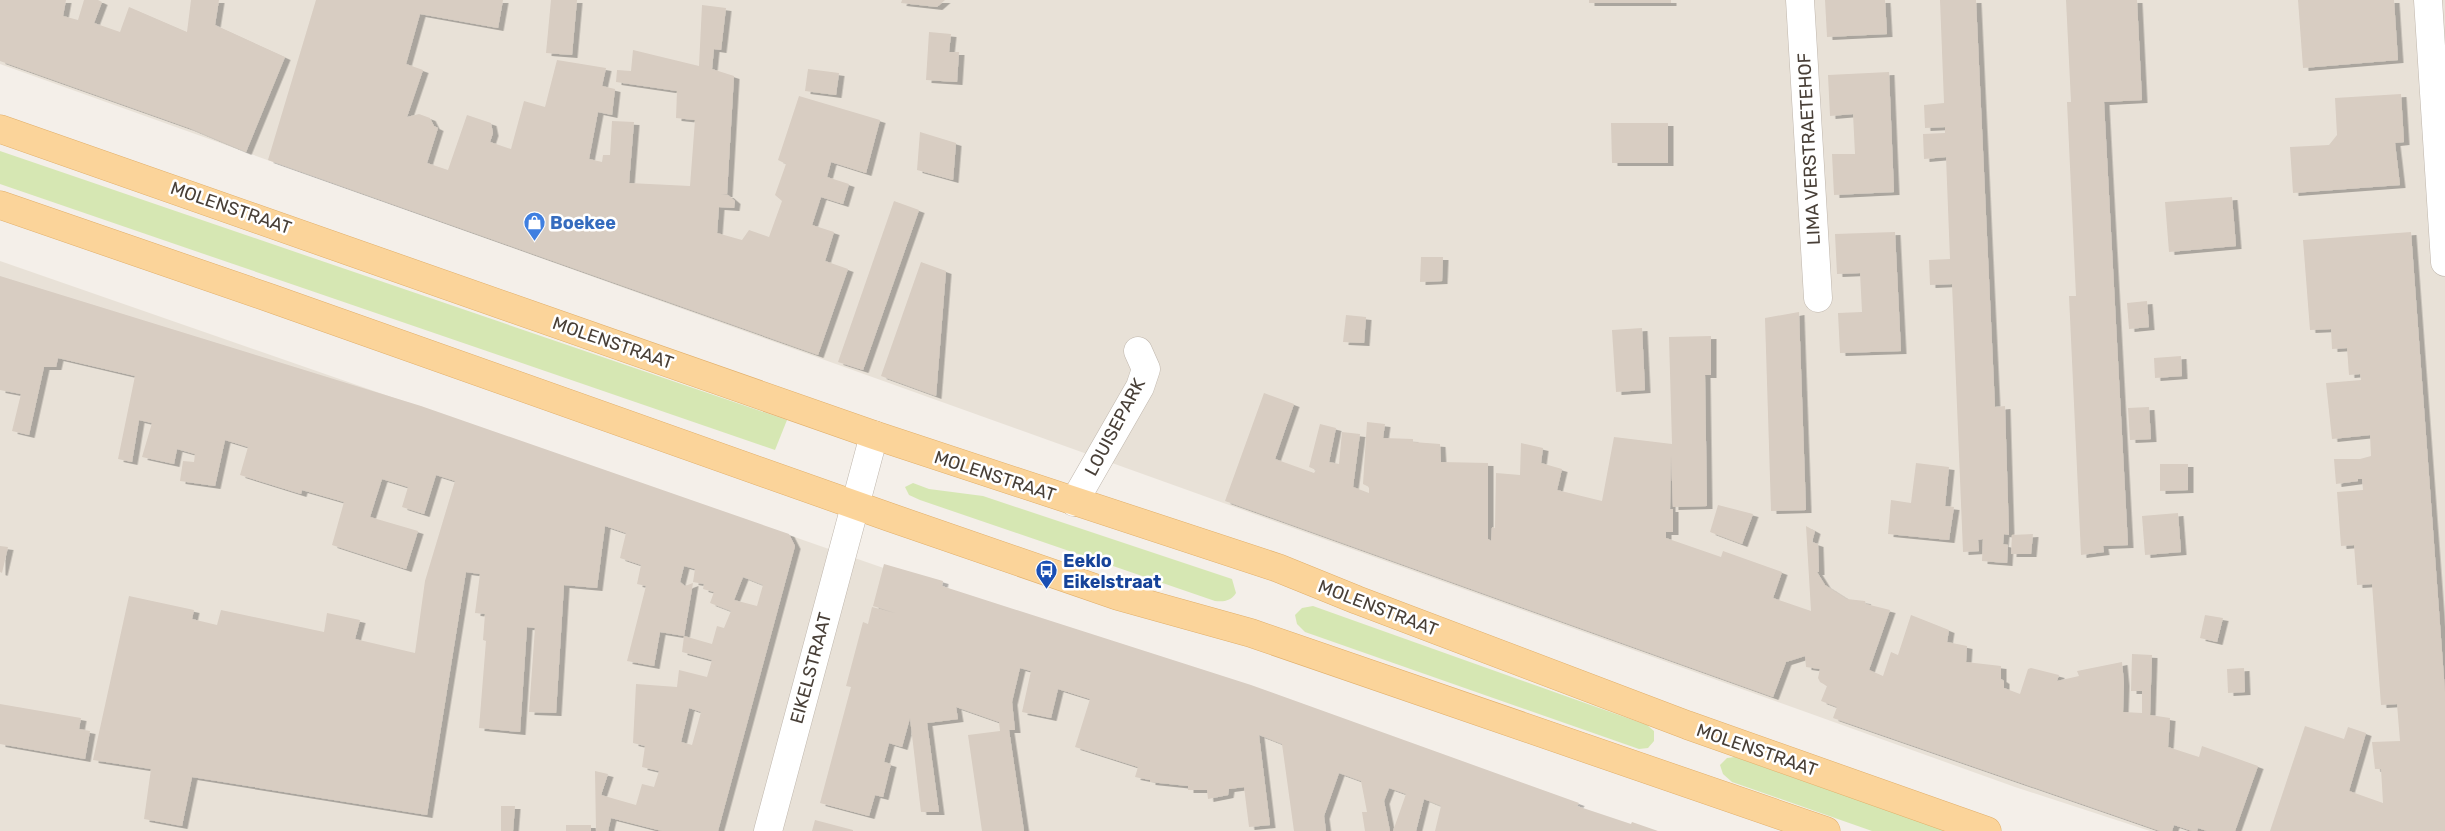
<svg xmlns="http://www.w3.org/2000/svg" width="2445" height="831" viewBox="0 0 2445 831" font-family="Rubik,sans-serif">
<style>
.residential{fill:#e8e1d7}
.green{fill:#d6e7b3}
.building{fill:#d8cdc2;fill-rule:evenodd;filter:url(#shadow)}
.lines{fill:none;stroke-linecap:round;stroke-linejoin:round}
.street-casing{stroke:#bfb6ac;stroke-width:29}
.primary-casing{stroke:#e1af6a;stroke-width:29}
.street{stroke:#fff;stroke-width:28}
.primary{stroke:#fbd49a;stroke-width:28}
.labels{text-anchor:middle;stroke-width:5;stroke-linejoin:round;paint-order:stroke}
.street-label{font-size:18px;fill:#483f37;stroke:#fff}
.shop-label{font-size:18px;font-weight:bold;fill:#366cbe;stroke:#fff;text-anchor:start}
.transit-label{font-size:18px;font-weight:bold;fill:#164399;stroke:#fff;text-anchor:start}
</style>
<defs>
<filter id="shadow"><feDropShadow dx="5.5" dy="3" stdDeviation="0" flood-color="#0004"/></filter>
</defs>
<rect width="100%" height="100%" fill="#f4efe9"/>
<g class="residential">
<polygon points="0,0 2445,0 2445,831 2150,831 2015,787 0,64"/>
<polygon points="0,261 1134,655 1609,831 0,831"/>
</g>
<g class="green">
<polygon points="0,151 787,420 775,450 0,184"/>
<path d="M 913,483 L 929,489 L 983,496 L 1232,579 L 1236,593 C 1231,601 1224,602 1215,601 L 920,500 L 909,495 L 905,487 Z"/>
<polygon points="1313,606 1647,725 1654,731 1654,741 1648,748 1639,749 1305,632 1297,624 1295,615 1302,608"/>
<polygon points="1735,757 1946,831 1872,831 1732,782 1723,774 1720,765 1727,758"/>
</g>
<g class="building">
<polygon points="0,0 66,0 63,16 78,20 84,0 98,0 102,2 94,23 120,32 129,7 187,32 191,0 219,0 215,25 285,57 246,152 189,128 0,61"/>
<polygon points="316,0 503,0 498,28 420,14 406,64 423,70 407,117 419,114 430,118 434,126 438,128 427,163 448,170 467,115 491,123 493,133 490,142 511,149 524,101 545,107 557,60 606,68 602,86 615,89 612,115 598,112 589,159 602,162 603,155 610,155 612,121 634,122 629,183 690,186 695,120 676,118 677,91 616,82 617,70 631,71 633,50 699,66 702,5 726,8 721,50 714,49 712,69 734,76 727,194 721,194 728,195 735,201 734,208 719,207 717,233 742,240 749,230 769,237 782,201 775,195 786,164 778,160 799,96 880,120 866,173 831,162 827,177 849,184 843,204 821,197 812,225 834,232 825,261 848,269 818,355 268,160"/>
<polygon points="551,0 577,0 572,55 546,53"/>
<polygon points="902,0 945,0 937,7 901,3"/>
<rect x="1589" y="0" width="82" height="3"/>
<polygon points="1825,0 1885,0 1887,34 1827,37"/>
<polygon points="1940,0 1976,0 1995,407 2005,406 2009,535 2004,534 2003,544 2008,545 2007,563 1982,561 1983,539 1978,540 1979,551 1963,552 1952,284 1930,285 1929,260 1950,259 1946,157 1924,159 1923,134 1945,133 1945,127 1925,128 1924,105 1944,103"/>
<polygon points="2066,0 2137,0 2142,100 2104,102 2128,545 2103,546 2104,552 2081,555 2069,296 2076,296 2067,102 2071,102"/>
<polygon points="2298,0 2394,0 2398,60 2303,68"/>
<polygon points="929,32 951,34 949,52 959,52 957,82 926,80"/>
<polygon points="808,69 839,73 836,95 805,91"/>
<polygon points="1889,72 1894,192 1834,195 1832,154 1855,154 1853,114 1830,116 1828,75"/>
<polygon points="2401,94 2404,142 2395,143 2400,185 2293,193 2290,147 2329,145 2337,135 2335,98"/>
<polygon points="1611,123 1668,123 1668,163 1612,163"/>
<polygon points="920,132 956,143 953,180 917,170"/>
<polygon points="2232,197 2236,246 2169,252 2165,202"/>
<polygon points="894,201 919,210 863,370 838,362"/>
<polygon points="1895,232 1901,351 1840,353 1838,313 1862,312 1860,273 1837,274 1835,234"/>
<polygon points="2411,232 2445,692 2445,831 2270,831 2305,726 2344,739 2348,727 2366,733 2349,791 2383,803 2381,769 2375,769 2372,742 2400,741 2397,704 2381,705 2372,584 2357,585 2354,545 2341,546 2337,492 2363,490 2362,479 2358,479 2358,481 2336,484 2334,459 2360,459 2371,456 2370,435 2332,439 2326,383 2361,380 2360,374 2349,375 2347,348 2332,349 2331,329 2310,330 2303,240"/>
<polygon points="1421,257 1443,257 1442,281 1420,282"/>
<polygon points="921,262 946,271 936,396 881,376"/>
<path d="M 0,276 L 421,406 L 789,534 L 795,546 L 718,831 L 662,831 L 611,818 L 608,831 L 596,831 L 595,771 L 608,774 L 601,795 L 636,805 L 642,784 L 654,787 L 659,771 L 642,767 L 645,746 L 633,743 L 636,684 L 677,687 L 679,670 L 707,677 L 712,660 L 682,652 L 684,636 L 712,644 L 717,626 L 724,628 L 731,611 L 710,603 L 714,592 L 703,589 L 704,584 L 693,582 L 695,569 L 684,566 L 680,582 L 685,586 L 693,583 L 684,636 L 660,632 L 654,666 L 627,661 L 646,586 L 637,584 L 641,565 L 620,558 L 626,533 L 605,526 L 597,588 L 564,585 L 556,713 L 529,712 L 535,628 L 527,627 L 520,732 L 479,728 L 486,641 L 483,640 L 485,614 L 475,613 L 480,574 L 466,572 L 427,815 L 192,777 L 182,826 L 144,819 L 151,769 L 93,760 L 129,596 L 194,610 L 192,619 L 217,625 L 221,610 L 324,632 L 327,613 L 360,620 L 355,639 L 415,653 L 425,581 L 455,481 L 436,475 L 424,514 L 402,507 L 408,487 L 382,479 L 370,517 L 418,531 L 406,569 L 332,545 L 344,502 L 302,490 L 301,494 L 240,475 L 248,447 L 225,440 L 215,486 L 180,481 L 183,461 L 194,462 L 195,454 L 177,449 L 174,464 L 142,457 L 152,423 L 139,420 L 132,462 L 118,459 L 135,376 L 58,358 L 56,367 L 44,367 L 29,435 L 12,431 L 21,394 L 0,390 ZM 743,577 L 763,585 L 757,606 L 734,600 ZM 689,708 L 701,712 L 692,745 L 681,742 Z"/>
<polygon points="2147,301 2149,327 2129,329 2127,303"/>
<polygon points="1799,312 1806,510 1771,511 1765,318"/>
<polygon points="1346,315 1366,317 1364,343 1343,342"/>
<polygon points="1642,328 1645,390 1616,392 1612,330"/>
<polygon points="1711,336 1711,375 1705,375 1707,506 1673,507 1671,456 1670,509 1673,509 1673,532 1666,532 1666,538 1721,557 1723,551 1782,572 1773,598 1811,611 1806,526 1815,531 1812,542 1818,544 1819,572 1817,572 1825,585 1847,599 1865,601 1866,604 1890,610 1869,670 1883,676 1891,652 1898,655 1911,615 1949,630 1947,642 1967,646 1966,662 2001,666 2001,679 2004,681 2004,688 2020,694 2028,669 2031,668 2059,675 2057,681 2079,676 2077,671 2122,662 2124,683 2123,712 2142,713 2142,691 2131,691 2132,654 2152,655 2150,715 2170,718 2168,747 2199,757 2202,746 2258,766 2235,831 2207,831 2198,828 2197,831 2192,831 2174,825 2172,831 2160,831 1833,718 1837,707 1821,701 1827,686 1820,682 1818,678 1820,669 1806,667 1805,656 1786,662 1773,697 1225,501 1264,393 1294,404 1275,459 1314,473 1316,470 1309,467 1320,424 1336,428 1329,462 1339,464 1342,432 1360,434 1353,487 1369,493 1369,487 1363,484 1367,422 1385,424 1383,438 1413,439 1413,442 1440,444 1441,462 1488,463 1488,539 1491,541 1492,527 1495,528 1496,473 1520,475 1521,443 1543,448 1541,463 1562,469 1557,490 1602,501 1614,437 1672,444 1669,337"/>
<polygon points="2181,356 2182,376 2155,378 2154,358"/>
<polygon points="2149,407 2151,439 2130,440 2128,408"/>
<polygon points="1916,463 1949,467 1945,506 1954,507 1949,540 1888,534 1891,500 1911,503"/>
<polygon points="2160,464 2188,464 2188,490 2160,491"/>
<polygon points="1718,505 1753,514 1742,544 1710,532"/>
<polygon points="2178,513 2181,552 2145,555 2142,516"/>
<polygon points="2033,534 2031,554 2011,554 2012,535"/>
<polygon points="0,546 8,547 2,573 0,572"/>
<polygon points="884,564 943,581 942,586 945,587 1251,685 1579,803 1577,806 1631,824 1632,822 1658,831 1435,831 1441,806 1424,799 1416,831 1393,831 1406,794 1389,788 1384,801 1390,831 1365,831 1362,812 1367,812 1361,781 1339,773 1324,816 1326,831 1294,831 1282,744 1259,735 1270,825 1249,827 1244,787 1229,789 1228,795 1208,799 1207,790 1188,790 1188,786 1150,782 1150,780 1135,777 1138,767 1075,747 1090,699 1058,689 1051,718 1022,712 1031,671 1020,668 1012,702 1015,730 1009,730 1024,831 982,831 968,735 1000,731 999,722 956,707 958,719 927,723 939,812 921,812 910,718 902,747 889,743 884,762 891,764 883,797 875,795 869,816 820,803 851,687 846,686 863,622 868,624 872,607 895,613 873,606"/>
<polygon points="2205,615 2223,618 2217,642 2200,638"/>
<polygon points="2244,668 2245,692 2228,693 2227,669"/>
<polygon points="0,704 81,718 79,729 90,731 85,759 0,744"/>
<polygon points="501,806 515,806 513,831 501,831"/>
<polygon points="815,820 853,830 853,831 812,831"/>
<rect x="566" y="825" width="25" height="6"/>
</g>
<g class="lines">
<defs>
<g id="street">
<polyline points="1800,0 1818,298"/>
<polyline points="2428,0 2445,262"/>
<polyline points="1074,502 1140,387 1146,369 1138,351"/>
<polyline points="768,831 874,435"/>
</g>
<g id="primary">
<polyline points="0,129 874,435 1278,568 1357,600 1687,725 1987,831"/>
<polyline points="0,205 270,298 889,517 1118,596 1251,633 1826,831"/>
</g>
</defs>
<use href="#street" class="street-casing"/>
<use href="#primary" class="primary-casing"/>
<use href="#street" class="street"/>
<use href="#primary" class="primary"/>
</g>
<defs>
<symbol id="shop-pin" viewBox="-11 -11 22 30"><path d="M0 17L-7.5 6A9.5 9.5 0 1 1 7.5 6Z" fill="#3f7fe0" stroke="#fff"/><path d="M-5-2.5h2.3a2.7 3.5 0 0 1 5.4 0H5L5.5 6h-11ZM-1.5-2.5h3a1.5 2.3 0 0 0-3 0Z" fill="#fff"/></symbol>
<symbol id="bus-pin" viewBox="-11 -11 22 30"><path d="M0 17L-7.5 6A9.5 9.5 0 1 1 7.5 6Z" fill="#1a4fb4" stroke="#fff"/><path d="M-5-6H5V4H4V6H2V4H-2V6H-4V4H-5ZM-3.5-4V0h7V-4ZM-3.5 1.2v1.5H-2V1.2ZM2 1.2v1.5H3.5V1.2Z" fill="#fff"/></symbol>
</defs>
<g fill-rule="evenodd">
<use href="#shop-pin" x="522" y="210" width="25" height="34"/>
<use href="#bus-pin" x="1034" y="558" width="25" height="34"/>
</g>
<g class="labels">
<g class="street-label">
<text transform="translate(1809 149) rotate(-93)" y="6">LIMA VERSTRAETEHOF</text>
<text transform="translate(231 208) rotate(19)" y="6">MOLENSTRAAT</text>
<text transform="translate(613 343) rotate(19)" y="6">MOLENSTRAAT</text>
<text transform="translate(1115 427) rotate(-62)" y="6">LOUISEPARK</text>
<text transform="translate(995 476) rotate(18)" y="6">MOLENSTRAAT</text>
<text transform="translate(1378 608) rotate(21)" y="6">MOLENSTRAAT</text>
<text transform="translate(811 668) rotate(-75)" y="6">EIKELSTRAAT</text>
<text transform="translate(1757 750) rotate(19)" y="6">MOLENSTRAAT</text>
</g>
<g class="shop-label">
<text x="550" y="229">Boekee</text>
</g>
<g class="transit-label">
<text x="1063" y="567">Eeklo<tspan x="1063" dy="21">Eikelstraat</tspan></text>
</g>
</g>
</svg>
